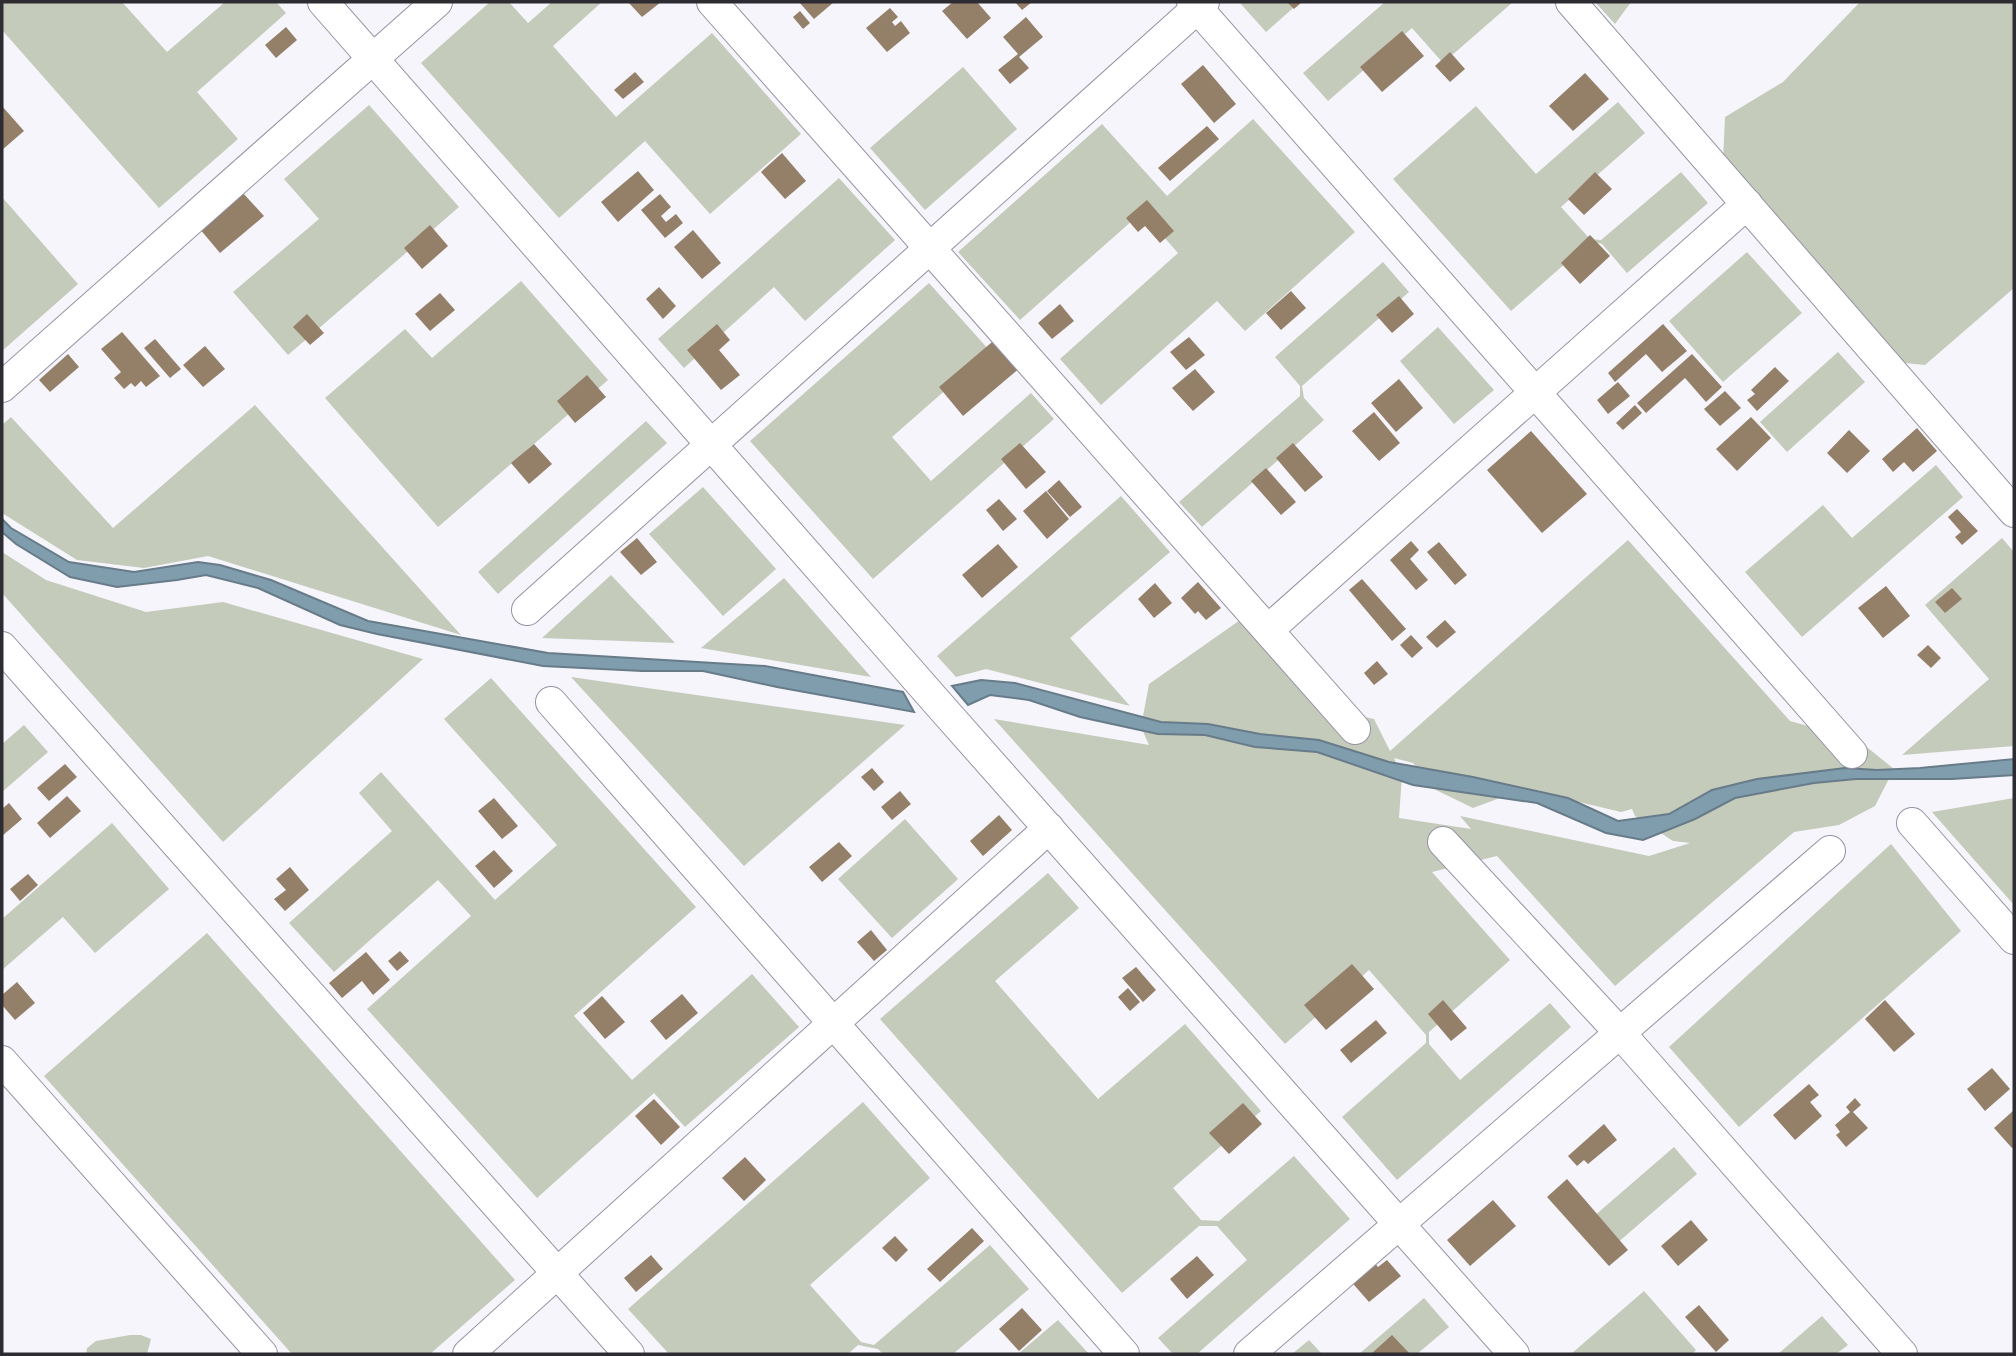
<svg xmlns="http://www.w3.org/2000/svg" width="2016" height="1356" viewBox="0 0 2016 1356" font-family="Inter,sans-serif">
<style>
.green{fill:#c4cbba;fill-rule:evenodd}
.water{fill:#809dae;stroke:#677b89;stroke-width:2}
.building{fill:#947f69}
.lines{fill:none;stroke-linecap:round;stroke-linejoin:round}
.minor-casing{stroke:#9692a3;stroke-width:32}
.minor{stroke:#fff;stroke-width:30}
</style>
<rect width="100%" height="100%" fill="#f6f5fc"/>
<g class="green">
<polygon points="2,2 122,2 167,52 225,2 276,2 286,13 197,92 238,139 159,208 2,30"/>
<polygon points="490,2 509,2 528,23 552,2 602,2 553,46 616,117 712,33 801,134 710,214 645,141 559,218 421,63"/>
<polygon points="1242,2 1300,2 1266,32 1240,3"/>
<polygon points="1385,2 1513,2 1443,63 1412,28 1328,101 1303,73"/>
<polygon points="1595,2 1631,2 1615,24"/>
<polygon points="1860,2 2014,2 2014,288 1925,365 1885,361 1723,161 1725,117 1783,82"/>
<polygon points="963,67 1017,129 925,210 870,148"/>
<polygon points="1618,102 1645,133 1561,207 1590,239 1601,240 1681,172 1708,203 1627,273 1602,244 1591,241 1511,311 1393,179 1476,106 1536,174"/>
<polygon points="369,105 459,207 288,355 233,292 319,219 284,179"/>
<polygon points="1253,119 1355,232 1245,331 1217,301 1101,405 1060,359 1178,253 1142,212 1020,320 958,252 1102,124 1167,196"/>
<polygon points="839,178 895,240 805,321 774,287 684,368 658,339"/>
<polygon points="2,197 78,284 2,351"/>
<polygon points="1747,252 1802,313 1723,382 1669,321"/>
<polygon points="1383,262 1409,292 1302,386 1304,398 1324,420 1202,527 1179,502 1300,396 1300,386 1275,357"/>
<polygon points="521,281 608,380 438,527 325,398 405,329 432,358"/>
<polygon points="929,283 990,351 892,437 931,481 1031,393 1054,419 873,579 750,441"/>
<polygon points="1438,327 1494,390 1454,424 1400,361"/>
<polygon points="1838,352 1865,382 1787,452 1760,422"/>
<polygon points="255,405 461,635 208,556 144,568 77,560 2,513 2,425 11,417 113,528"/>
<polygon points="646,421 667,443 498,594 478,572"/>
<polygon points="1936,465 1963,497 1802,637 1745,572 1823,505 1852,538"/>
<polygon points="703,487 776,569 723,616 649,534"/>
<polygon points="1121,496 1170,552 1070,638 1130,706 986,669 956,677 937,656"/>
<polygon points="2002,538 2014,552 2014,746 1902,755 1989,679 1925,605"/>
<path d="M 1628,540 L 1790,721 L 1858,740 L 1894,769 L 1875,806 L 1839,825 L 1794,832 L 1615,986 L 1497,856 L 1432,872 L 1510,960 L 1429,1032 L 1429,1044 L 1460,1080 L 1550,1003 L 1571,1027 L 1397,1180 L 1342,1117 L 1426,1043 L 1426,1035 L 1369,970 L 1285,1044 L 994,719 L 1149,745 L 1141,727 L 1149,684 L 1243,618 L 1321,708 L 1374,719 L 1390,751 ZM 1394,758 L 1413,763 L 1436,790 L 1473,808 L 1524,789 L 1621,812 L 1632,809 L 1635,816 L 1673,841 L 1690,843 L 1649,856 L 1460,816 L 1471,829 L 1399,818 L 1402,775 Z"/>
<polygon points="2,552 46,580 146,612 223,602 423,659 223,842 2,593"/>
<polygon points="611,575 675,643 542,638"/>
<polygon points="784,578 871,677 701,648"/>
<polygon points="571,677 905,725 744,866"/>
<polygon points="491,678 696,907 574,1016 632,1080 752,974 799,1027 685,1127 654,1093 537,1198 367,1009 471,916 438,880 334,972 289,923 392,831 359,793 381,772 495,900 557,845 444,719"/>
<polygon points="24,725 48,752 2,792 2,744"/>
<polygon points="2014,798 2014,905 1932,812"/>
<polygon points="905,819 958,879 892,938 838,879"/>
<polygon points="112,823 169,889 95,953 63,917 2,970 2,919"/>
<polygon points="1891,844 1961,931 1739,1127 1669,1047"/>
<polygon points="1048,873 1079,908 995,981 1098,1099 1185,1024 1261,1111 1173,1188 1201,1220 1219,1221 1294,1156 1350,1219 1197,1354 1173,1354 1158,1338 1247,1260 1217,1226 1199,1226 1122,1293 880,1019"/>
<polygon points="207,933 515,1280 430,1354 292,1354 44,1076"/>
<polygon points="863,1102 930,1178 810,1285 861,1342 874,1345 990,1245 1029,1289 953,1354 883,1354 878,1349 858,1345 848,1354 669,1354 628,1309"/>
<polygon points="1674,1147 1697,1174 1616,1244 1593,1217"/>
<polygon points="1644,1291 1696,1350 1692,1354 1571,1354"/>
<polygon points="1424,1298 1449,1327 1417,1354 1359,1354"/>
<polygon points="1822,1316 1848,1345 1836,1354 1778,1354"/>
<polygon points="1058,1320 1089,1354 1018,1354"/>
<polygon points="130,1335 141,1335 151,1339 147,1354 86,1354 87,1348 96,1341"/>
<polygon points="1309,1340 1322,1354 1292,1354"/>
</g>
<g class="water">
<polygon points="2,519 11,528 69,562 134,572 198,562 220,565 271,580 368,621 548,653 765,666 903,692 914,712 777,687 703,671 642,671 543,666 377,634 340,625 258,588 206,575 177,580 117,587 70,577 16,544 2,532"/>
<polygon points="981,680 1015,683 1161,722 1208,724 1260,734 1319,740 1389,762 1473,777 1568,798 1618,821 1669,814 1712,790 1757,779 1845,768 1877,770 1920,768 2014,759 2014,775 1952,779 1856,779 1814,783 1735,798 1695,819 1643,840 1606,833 1537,803 1413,785 1317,752 1255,747 1205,735 1158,734 1080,717 1029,700 990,695 968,705 952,686"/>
</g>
<g class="building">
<polygon points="628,2 661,2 642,17"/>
<polygon points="799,2 834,2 814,19"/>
<polygon points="953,2 977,2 991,18 967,39 942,11"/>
<polygon points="1015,2 1032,2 1022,10"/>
<polygon points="1287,2 1302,2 1294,9"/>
<polygon points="890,8 898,17 892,22 895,26 901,21 910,33 887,52 866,28"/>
<polygon points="800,11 810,23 803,29 793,17"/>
<polygon points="1026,17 1043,37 1019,57 1029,68 1010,84 998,70 1018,54 1003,37"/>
<polygon points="286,27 297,40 276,58 265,45"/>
<polygon points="1402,31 1424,56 1382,92 1360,67"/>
<polygon points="1450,52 1465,69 1450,82 1435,66"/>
<polygon points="1203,65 1236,104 1214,123 1181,84"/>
<polygon points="635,72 644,82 623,99 614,90"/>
<polygon points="1585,73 1609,99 1573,131 1549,106"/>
<polygon points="2,106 24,131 2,150"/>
<polygon points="1207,126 1219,139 1170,181 1158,168"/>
<polygon points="782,153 806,181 785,199 761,172"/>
<polygon points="638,171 654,190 618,222 601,202"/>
<polygon points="1595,172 1612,189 1584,215 1568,199"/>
<polygon points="242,192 264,216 220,253 199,228"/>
<polygon points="660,194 671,207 661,216 666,222 676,214 683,223 665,238 641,210"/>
<polygon points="1147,200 1174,231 1160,243 1145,226 1138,232 1126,218"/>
<polygon points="430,225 448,246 422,269 404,248"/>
<polygon points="693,230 721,263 702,279 674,247"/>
<polygon points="1590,235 1610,256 1580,284 1561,263"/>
<polygon points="659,287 676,306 663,319 646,299"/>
<polygon points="1291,291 1306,308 1281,330 1266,313"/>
<polygon points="440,293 455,310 430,331 415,314"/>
<polygon points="1399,296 1414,314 1392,333 1376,315"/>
<polygon points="1060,304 1074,321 1052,339 1038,323"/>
<polygon points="307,314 324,333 310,345 293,327"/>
<polygon points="717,324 730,340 719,350 740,375 721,390 687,350"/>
<polygon points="1663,324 1687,351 1662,372 1646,354 1615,382 1608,373"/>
<polygon points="122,332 160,376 146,387 141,381 135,387 131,383 124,389 114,378 121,372 101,349"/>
<polygon points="998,337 1022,366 963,416 939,387"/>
<polygon points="1189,337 1205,355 1186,370 1170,352"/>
<polygon points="155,339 181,369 170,378 144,348"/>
<polygon points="205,346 225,369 203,387 183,365"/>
<polygon points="68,354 79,367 50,392 39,380"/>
<polygon points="1692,354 1722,387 1706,402 1685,378 1646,413 1637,403"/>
<polygon points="1775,367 1789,381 1757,411 1747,400 1755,394 1751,390"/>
<polygon points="1195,369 1215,392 1193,411 1172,388"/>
<polygon points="587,375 606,397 575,423 557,401"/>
<polygon points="1399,379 1423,408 1396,432 1371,403"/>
<polygon points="1618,382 1630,396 1608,414 1597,400"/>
<polygon points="1725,391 1741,408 1720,426 1704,409"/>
<polygon points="1635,405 1642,413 1623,430 1616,423"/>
<polygon points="1374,412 1400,443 1379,461 1352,431"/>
<polygon points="1751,417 1771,438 1737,471 1716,449"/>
<polygon points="1917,428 1937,451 1913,472 1904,462 1893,472 1882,459"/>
<polygon points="1849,430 1870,451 1847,473 1827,453"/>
<polygon points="1531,431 1587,494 1542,533 1487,470"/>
<polygon points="1020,443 1046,472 1026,489 1001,459"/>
<polygon points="1293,443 1323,477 1305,492 1276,458"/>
<polygon points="534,444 552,464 529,484 511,463"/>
<polygon points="1266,468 1296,502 1281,515 1251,481"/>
<polygon points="1059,480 1082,507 1070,517 1047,491"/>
<polygon points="1046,491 1069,519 1047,539 1023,511"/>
<polygon points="999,499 1017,519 1003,531 986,510"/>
<polygon points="1957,509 1978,531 1962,545 1955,537 1961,532 1948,517"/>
<polygon points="637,538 657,562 641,575 620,552"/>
<polygon points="1411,541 1419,550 1410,559 1428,580 1416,590 1390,560"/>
<polygon points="1439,542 1467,575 1455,585 1427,552"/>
<polygon points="998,544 1018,567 982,598 962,575"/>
<polygon points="1362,579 1406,629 1392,641 1349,590"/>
<polygon points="1198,582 1221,608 1206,620 1198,611 1195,614 1181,598"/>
<polygon points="1155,583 1172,603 1154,618 1138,599"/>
<polygon points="1886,586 1910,616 1883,638 1858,608"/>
<polygon points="1952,588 1962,599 1945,613 1935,602"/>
<polygon points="1445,620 1456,632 1437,648 1426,637"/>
<polygon points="1411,635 1423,648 1412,658 1400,645"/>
<polygon points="1928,645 1941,658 1931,668 1917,655"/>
<polygon points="1377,661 1388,674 1374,685 1364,673"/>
<polygon points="65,764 77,777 49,801 37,788"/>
<polygon points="872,768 884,782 874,791 861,777"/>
<polygon points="900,791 911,804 892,820 881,807"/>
<polygon points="67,796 81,811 50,838 37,823"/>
<polygon points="494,798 518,826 502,839 478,811"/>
<polygon points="9,803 22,819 2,836 2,809"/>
<polygon points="999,815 1012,830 983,856 970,841"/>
<polygon points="839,842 852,856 822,882 809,867"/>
<polygon points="494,850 513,871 494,888 475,866"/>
<polygon points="290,867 309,890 285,911 274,899 286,890 276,879"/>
<polygon points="28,874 38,885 20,901 10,889"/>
<polygon points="871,930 887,950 874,961 857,942"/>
<polygon points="400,951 409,961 397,971 388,961"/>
<polygon points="366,952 390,980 373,995 362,981 342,998 329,983"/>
<polygon points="1352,964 1374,989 1326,1030 1304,1005"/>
<polygon points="1136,967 1156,990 1143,1002 1122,978"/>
<polygon points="17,982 35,1003 15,1020 2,1005 2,995"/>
<polygon points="1128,988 1140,1002 1130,1011 1118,997"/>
<polygon points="682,994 698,1013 666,1040 650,1021"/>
<polygon points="602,996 625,1022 605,1039 583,1013"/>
<polygon points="1443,1000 1467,1028 1451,1041 1428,1014"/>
<polygon points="1885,1000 1915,1034 1894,1052 1865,1019"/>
<polygon points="1376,1020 1387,1033 1351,1063 1340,1050"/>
<polygon points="1992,1068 2010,1089 1985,1111 1967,1089"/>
<polygon points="1809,1084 1819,1095 1810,1102 1822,1116 1795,1140 1773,1115"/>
<polygon points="1855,1098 1861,1105 1853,1112 1868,1128 1846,1147 1836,1135 1840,1132 1835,1125 1850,1112 1846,1107"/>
<polygon points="654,1099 680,1127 661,1145 635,1116"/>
<polygon points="1243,1103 1262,1124 1229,1154 1209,1133"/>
<polygon points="2014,1110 2014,1147 2012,1148 1994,1128"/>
<polygon points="1604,1124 1617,1140 1588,1164 1584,1160 1577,1166 1568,1156"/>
<polygon points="745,1157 766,1180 744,1201 722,1178"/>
<polygon points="1567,1179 1628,1250 1609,1266 1547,1197"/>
<polygon points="1493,1200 1516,1226 1470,1266 1447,1240"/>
<polygon points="1691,1220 1708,1240 1678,1266 1661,1246"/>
<polygon points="972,1228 984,1241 940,1282 927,1269"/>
<polygon points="895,1236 908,1250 896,1262 882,1248"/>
<polygon points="651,1255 663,1269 636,1292 624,1278"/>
<polygon points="1197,1256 1214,1275 1187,1299 1170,1279"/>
<polygon points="1371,1259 1378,1267 1387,1260 1401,1276 1369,1302 1348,1278"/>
<polygon points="1699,1305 1729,1340 1716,1352 1685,1317"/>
<polygon points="1022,1308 1042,1330 1019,1351 999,1329"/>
<polygon points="1392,1335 1410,1354 1371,1354"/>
</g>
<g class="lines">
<defs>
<g id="minor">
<polyline points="323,2 942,708 1514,1354"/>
<polyline points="712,2 1355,729"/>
<polyline points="1192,2 1852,753"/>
<polyline points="1571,2 2014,512"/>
<polyline points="2,387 437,2"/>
<polyline points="527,610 1204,2"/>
<polyline points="1268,630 1747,204"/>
<polyline points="2,647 629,1354"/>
<polyline points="551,702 1124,1354"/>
<polyline points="1912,823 2014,939"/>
<polyline points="1443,842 1620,1033 1902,1354"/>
<polyline points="2,1061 262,1354"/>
<polyline points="468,1354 1049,828"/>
<polyline points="1249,1354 1830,851"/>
</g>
</defs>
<use href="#minor" class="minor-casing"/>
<use href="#minor" class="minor"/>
</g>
<rect width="2016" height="1356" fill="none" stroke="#2e2c33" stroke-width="7"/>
</svg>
